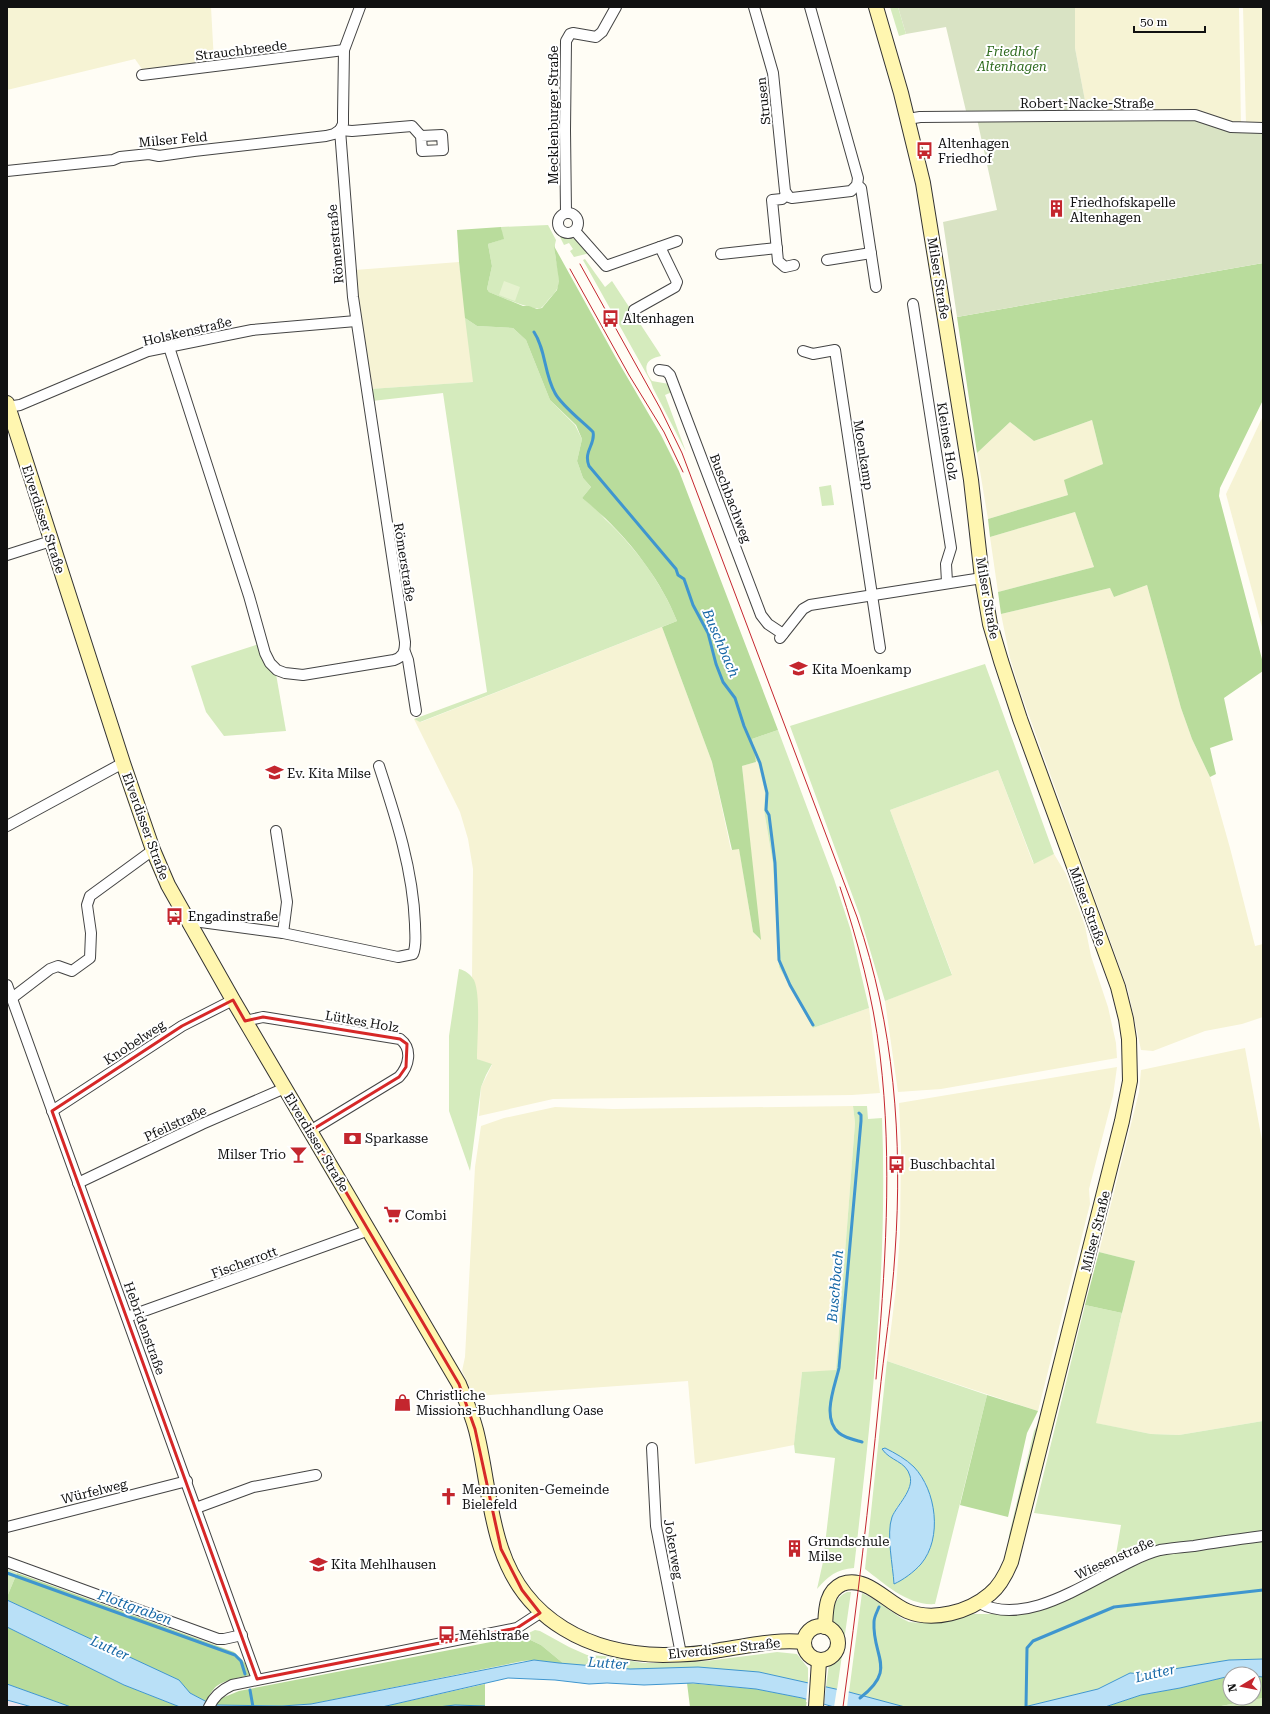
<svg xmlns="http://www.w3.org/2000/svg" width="1270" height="1714" viewBox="0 0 1270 1714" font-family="'Roboto Serif',serif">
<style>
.industrial{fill:#eee6ef}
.farmland{fill:#f6f3d4}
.green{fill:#d5ebbd;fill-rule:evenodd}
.forest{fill:#b9dc9c}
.cemetery{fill:#d9e3c4}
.pitch{fill:#e6f2cf}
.water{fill:#b9e0f7;stroke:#3f96cf}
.pier{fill:#fffdf5}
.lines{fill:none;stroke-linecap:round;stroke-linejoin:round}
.stream{stroke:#3f96cf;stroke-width:3}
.street-casing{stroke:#444;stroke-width:12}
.secondary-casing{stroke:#333;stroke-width:16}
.street{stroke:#fff;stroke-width:10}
.secondary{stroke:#fff6b0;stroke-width:14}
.tram{stroke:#c4262e;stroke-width:1}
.marked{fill:none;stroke:#d62828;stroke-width:3;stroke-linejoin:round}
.labels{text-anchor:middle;stroke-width:4;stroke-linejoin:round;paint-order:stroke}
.street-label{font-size:13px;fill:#111;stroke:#fff}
.park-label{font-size:13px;font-style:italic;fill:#2f6b1f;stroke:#fff}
.poi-label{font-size:13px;fill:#111;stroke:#fff;text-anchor:start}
.water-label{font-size:14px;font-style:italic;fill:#1768a6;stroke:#fff}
</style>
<rect width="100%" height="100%" fill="#fffdf5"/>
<polygon class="industrial" points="7,1700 32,1707 7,1707"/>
<g class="farmland">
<polygon points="7,7 211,7 214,62 148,69 142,69 135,59 7,90"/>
<polygon points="1075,7 1239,7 1241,125 1087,111 1075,48"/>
<polygon points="1243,7 1263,7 1263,125 1246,125"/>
<polygon points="459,262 474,382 370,389 359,316 355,270"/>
<polygon points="1263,416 1263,631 1226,494"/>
<polygon points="1092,420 1103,464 1065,480 1068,495 988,519 977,453 1010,422 1034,441"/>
<polygon points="1075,512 1094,567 998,592 990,537"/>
<polygon points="1147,585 1181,708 1192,739 1210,777 1230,848 1255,946 1263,944 1263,1017 1242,1024 1205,1031 1153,1051 1141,1050 1128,990 1019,688 1010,658 1001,614 1110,588 1114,597"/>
<polygon points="662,627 712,762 731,850 739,848 753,932 760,940 742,766 756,762 758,763 765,793 764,810 773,864 813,1028 869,1008 880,1093 852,1095 553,1099 479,1116 481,1087 492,1065 477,1059 477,995 474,981 472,978 473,869 468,839 460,812 414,719 421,722"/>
<polygon points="998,770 1033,863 1054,854 1066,874 1085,926 1091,956 1108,1007 1116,1043 1117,1058 941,1089 898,1092 885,1001 952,974 890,810"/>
<polygon points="1245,1048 1263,1146 1263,1421 1179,1435 1151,1434 1095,1423 1135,1261 1099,1252 1139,1092 1141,1070"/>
<polygon points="1117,1067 1113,1096 1089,1189 1090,1204 1038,1411 887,1361 896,1288 900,1234 901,1147 899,1103"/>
<polygon points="853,1106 855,1123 836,1371 802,1372 794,1445 695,1464 688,1381 476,1396 472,1390 472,1392 462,1371 465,1357 475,1167 481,1126 504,1118 555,1107 613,1109"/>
</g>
<g class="green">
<polygon points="890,7 898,7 906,34 899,36"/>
<path d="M 548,225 L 556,240 C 552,253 559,266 559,280 C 559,288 555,293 550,298 C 547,301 544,306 541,308 C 535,311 498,296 489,292 L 487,289 L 492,266 L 488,244 L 503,239 L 501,227 Z"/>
<polygon points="564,236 578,240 590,253 574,257 570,251 573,249 569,243 564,245 560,237"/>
<path d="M 585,259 L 605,287 L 612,281 L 658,351 L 661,356 C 644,359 643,369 652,381 L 669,384 L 672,392 L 665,395 L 686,452 L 653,388 L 651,382 L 583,260 Z"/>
<path d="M 465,318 L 477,326 L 513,328 L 526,340 L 550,400 L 575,425 L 582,439 L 577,461 L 583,478 L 591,487 L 582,498 C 591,504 598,511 605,519 C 635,547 662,583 677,621 L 420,722 L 414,719 L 487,692 L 443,393 L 372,401 L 370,389 L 473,382 Z"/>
<polygon points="831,485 834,505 822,506 819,487"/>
<polygon points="259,644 276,674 286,731 224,736 206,712 191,666"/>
<polygon points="985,664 1054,854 1034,864 998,770 890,810 952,975 885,1001 860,916 790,726"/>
<path d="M 778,730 L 834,879 L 851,931 L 869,1008 L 813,1028 L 779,967 L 773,864 L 764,810 L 765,793 L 758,763 C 752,758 753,747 752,739 Z"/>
<path d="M 459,969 C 465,970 471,975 474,980 C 481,995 477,1041 477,1059 L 492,1064 L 486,1075 L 481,1087 L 470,1171 L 449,1111 L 449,1036 Z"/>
<path d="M 853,1106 L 867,1106 L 868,1119 L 882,1118 C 888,1268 871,1419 854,1568 C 837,1569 828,1576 817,1589 L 823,1562 L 835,1458 L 795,1453 L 794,1444 L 802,1372 L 836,1370 L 855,1123 Z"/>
<polygon points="1085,1305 1122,1313 1096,1423 1151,1434 1179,1435 1263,1421 1263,1531 1154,1546 1114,1566 1121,1525 1034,1513"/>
<path d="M 887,1361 L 987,1395 L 935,1604 C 908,1606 885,1584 865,1569 ZM 901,1462 L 926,1483 C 930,1509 941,1541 921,1564 C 915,1572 902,1578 894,1584 C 893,1563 887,1540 892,1519 C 895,1505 912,1493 911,1478 C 910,1471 905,1467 901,1462 Z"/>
<polygon points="1039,1422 1042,1423 1008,1550 1009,1535 1034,1431"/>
<polygon points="1263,1541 1263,1659 1229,1660 1143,1674 1130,1673 1098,1689 1024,1707 905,1707 849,1692 862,1593 872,1598 901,1618 909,1622 921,1623 950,1621 968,1614 1008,1614 1046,1608 1158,1555"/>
<polygon points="7,1569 17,1573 7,1597"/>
<path d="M 847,1592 L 851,1592 L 837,1690 L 826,1687 L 829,1664 C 839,1657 847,1647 840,1635 C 839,1631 835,1628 834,1624 C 831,1611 834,1598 847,1592 Z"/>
<polygon points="535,1630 540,1631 569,1647 587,1655 604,1656 643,1663 664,1663 706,1661 777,1652 797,1654 808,1668 808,1683 759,1672 630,1669 564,1664 541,1645 522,1636"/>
<polygon points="1263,1698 1263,1707 1216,1707"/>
</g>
<g class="forest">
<path d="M 501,227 L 504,239 L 488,244 L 492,266 L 487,289 L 489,292 L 523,306 L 529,306 L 537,309 L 542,308 L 557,290 L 559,281 L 554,246 L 616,358 L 661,435 L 679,471 L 778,730 L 752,739 L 756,762 L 742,766 L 761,940 L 753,932 L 739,849 L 732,850 L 712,762 L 662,627 L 677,621 C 662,583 635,547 605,518 C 597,511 590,504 582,498 L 591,487 L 583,478 L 577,461 L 582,439 L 576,425 L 550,400 L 526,340 L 513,328 L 477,326 L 465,318 L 459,262 L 457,230 Z"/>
<polygon points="1263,263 1263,400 1220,488 1219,496 1263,663 1263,671 1224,698 1233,740 1210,748 1216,774 1210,777 1192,739 1181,708 1147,585 1114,597 1110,588 1001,614 998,592 1094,567 1075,512 990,537 988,519 1068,495 1064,480 1103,464 1092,420 1034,441 1010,422 977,453 957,317"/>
<polygon points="1099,1252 1135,1261 1122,1313 1085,1305"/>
<polygon points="987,1395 1038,1411 1027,1433 1008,1517 960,1505"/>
<path d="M 17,1573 L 234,1652 L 245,1663 L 250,1675 C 239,1678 220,1680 213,1690 C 210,1693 209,1698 207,1702 L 190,1693 L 178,1680 L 7,1600 L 7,1597 Z"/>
<polygon points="7,1627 124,1685 180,1707 71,1707 7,1684"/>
<polygon points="522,1636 541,1645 564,1664 534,1660 523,1661 311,1704 282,1706 215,1705 222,1698 239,1691"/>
<polygon points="1230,1676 1230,1698 1254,1698 1254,1676 1263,1677 1263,1698 1216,1707 1105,1707 1141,1695 1180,1688"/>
<polygon points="687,1683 756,1689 802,1698 807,1700 806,1707 690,1707"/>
<polygon points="485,1684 485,1706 382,1707"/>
</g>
<g class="cemetery">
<polygon points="898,7 1075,7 1075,48 1087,111 966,111 946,27 906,34"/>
<polygon points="1197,118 1263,132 1263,263 957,317 943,222 997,210 977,119 1159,121"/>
</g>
<polygon class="pitch" points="504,281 520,287 515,301 499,295"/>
<g class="water">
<path d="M 885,1448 C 895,1453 906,1459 914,1467 C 936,1490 943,1538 921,1564 C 914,1572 903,1580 894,1584 C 893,1566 886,1534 892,1517 C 897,1505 914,1490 910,1476 C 906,1461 890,1461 882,1449 Z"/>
<polygon points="7,1600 179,1680 190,1693 207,1702 204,1707 180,1707 124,1685 7,1627"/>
<polygon points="1263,1659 1263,1677 1254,1676 1254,1674 1230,1674 1230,1676 1180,1688 1141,1695 1105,1707 1024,1707 1098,1689 1130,1673 1143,1674 1229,1660"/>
<polygon points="534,1660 559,1663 630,1669 698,1667 759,1672 849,1692 905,1707 834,1707 802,1698 756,1689 693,1683 644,1685 607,1683 589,1684 555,1680 508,1678 382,1707 214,1707 215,1705 282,1706 311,1704"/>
<polygon points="7,1684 71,1707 32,1707 7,1700"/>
<polygon points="455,1705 485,1706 485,1707 438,1707"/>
</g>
<g class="pier">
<polygon points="808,1681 826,1685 824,1706 806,1702"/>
<polygon points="837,1688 849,1690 847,1707 834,1707"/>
</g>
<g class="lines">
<g class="stream">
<path d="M 534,332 C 546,350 544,374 555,393 C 561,405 583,422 593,432 C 596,444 583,451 589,466 L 676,569 L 678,575 L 684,579 L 693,605 L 708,633 L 716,664 L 723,682 L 735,698 L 744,726 L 760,763 L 767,793 L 766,810 L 769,815 L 775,863 L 779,960 L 790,985 L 813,1025"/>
<path d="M 859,1113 L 861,1115 L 861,1121 L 839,1368 C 835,1386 821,1418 839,1433 C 845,1438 855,1440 862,1442"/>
<polyline points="7,1573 235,1655 241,1661 245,1674"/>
<polyline points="250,1690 253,1707"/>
<path d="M 860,1698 C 898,1669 872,1657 874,1622 C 874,1617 877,1612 879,1607"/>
<polyline points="1026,1707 1027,1648 1033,1641 1114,1607 1263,1590"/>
</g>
<defs>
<g id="street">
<polyline points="754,7 773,73 785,191 789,197 792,198 851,191 857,185 858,178 810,7"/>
<polyline points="142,75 344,50"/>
<polyline points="908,119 920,117 1195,115 1231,127 1263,128"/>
<polyline points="340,130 352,131 412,126 421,136 442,135 443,150 422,151 421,136"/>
<polyline points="7,171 113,160 120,157 149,154 159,156 194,151 326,136 334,134 340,130"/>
<polyline points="857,185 861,188 876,287"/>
<polyline points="786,195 782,199 772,200 778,261 785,267 794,265"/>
<circle cx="568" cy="223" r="10"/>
<polyline points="566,213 565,130 566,41 570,34 573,33 596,37 602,32 616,7"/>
<polyline points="575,231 606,266 677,241"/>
<polyline points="721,254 777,248"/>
<polyline points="827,260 871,253"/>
<polyline points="913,304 951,548 946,564 947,582"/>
<polyline points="634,310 675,287 677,282 660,247"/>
<path d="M 169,347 L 249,596 L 265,653 L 270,663 L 277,670 L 285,673 L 303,675 L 394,660 C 403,657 405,652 405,642 L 353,297 L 340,130 L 343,124 L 343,115 L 344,50 L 360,7"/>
<polyline points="803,351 813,354 835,350 880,648"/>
<polyline points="659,370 666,371 670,375 761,615 768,624 783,634"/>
<polyline points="7,407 20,405 148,351 252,330 356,321"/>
<polyline points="7,555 51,541"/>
<polyline points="780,638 803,609 810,605 982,578"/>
<polyline points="405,652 408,660 416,711"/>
<polyline points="7,826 123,763"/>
<polyline points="276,831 287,902 283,933"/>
<path d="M 186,920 L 283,933 L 398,957 L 413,954 C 417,945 415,935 415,924 C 413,870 396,818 379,766"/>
<polyline points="7,985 257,1679"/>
<polyline points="12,998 50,969 58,966 72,971 90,958 91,933 87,905 90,896 153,850"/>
<path d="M 245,1021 L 263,1017 L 400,1039 C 413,1049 409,1066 399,1077 L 310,1131"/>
<polyline points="52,1111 182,1026 233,1000"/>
<polyline points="78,1183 202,1124 285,1088"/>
<polyline points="127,1317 369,1230"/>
<polyline points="652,1448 656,1526 681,1654"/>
<polyline points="196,1508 253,1487 316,1475"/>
<polyline points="7,1527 187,1481"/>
<polyline points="7,1562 218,1639 224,1639 242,1635"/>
<path d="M 979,1603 C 1035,1632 1107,1564 1160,1550 C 1171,1548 1183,1547 1194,1546 C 1217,1542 1240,1539 1263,1536"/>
<path d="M 209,1707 C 214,1696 221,1690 232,1685 L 517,1628 L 540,1613"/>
</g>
<g id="secondary">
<path d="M 7,403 L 123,763 L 153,850 L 168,885 L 233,1000 L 459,1384 C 465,1399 472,1414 476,1430 C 486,1469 488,1510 501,1548 C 525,1621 590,1654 663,1655 C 682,1655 702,1654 720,1650 C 749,1646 775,1639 804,1642"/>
<circle cx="821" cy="1643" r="17"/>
<path d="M 825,1627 C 826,1611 825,1592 842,1584 C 866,1575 886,1602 907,1611 C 933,1622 969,1612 990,1594 C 1000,1586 1006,1574 1011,1562 L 1122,1121 L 1130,1081 L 1129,1039 L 1126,1019 L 1118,987 L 1020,719 L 1001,661 L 990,624 L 982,578 L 971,480 L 923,183 L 901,93 L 876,7"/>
<polyline points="816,1707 819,1661"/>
</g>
</defs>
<use href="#street" class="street-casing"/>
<use href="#secondary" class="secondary-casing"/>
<use href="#street" class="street"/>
<use href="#secondary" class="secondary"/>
<g class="tram">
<path d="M 580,264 L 660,408 L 682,453 L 857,917 C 894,1025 903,1139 895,1253 C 892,1302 884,1351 879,1400 C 869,1503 857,1605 843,1707"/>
<polyline points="570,269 629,375 664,432 683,472"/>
<path d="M 840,887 C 858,942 873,997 880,1055 C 893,1163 885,1272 876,1379"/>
</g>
</g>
<path class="marked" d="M 233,1000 L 245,1021 L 263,1017 L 400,1039 L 407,1044 L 406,1067 L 399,1077 L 310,1131 L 459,1384 L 475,1429 L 501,1549 L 522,1590 L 540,1613 L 517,1628 L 257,1679 L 52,1111 L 182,1026 Z"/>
<defs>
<symbol id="bus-bare" viewBox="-9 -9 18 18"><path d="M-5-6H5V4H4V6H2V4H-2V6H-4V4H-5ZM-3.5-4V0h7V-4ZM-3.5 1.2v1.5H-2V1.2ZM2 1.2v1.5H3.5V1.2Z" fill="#c4262e" stroke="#fff" stroke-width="2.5" paint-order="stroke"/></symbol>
<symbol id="building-bare" viewBox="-9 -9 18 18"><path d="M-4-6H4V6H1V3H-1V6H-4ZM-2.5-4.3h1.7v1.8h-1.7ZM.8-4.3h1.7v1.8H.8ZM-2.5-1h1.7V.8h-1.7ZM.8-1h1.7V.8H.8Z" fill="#c4262e" stroke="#fff" stroke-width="2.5" paint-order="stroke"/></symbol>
<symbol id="school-bare" viewBox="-9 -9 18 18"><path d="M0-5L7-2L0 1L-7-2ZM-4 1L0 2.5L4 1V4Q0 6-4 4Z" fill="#c4262e" stroke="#fff" stroke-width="2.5" paint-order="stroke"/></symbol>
<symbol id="bank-bare" viewBox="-9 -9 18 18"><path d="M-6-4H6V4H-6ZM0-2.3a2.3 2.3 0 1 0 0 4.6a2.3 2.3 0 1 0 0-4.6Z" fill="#c4262e" stroke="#fff" stroke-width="2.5" paint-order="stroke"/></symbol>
<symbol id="bar-bare" viewBox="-9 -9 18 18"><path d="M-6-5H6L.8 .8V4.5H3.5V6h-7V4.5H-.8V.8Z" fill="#c4262e" stroke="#fff" stroke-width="2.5" paint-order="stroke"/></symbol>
<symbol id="supermarket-bare" viewBox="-9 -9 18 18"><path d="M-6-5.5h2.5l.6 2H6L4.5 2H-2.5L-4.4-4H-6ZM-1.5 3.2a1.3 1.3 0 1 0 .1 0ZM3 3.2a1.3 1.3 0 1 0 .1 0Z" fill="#c4262e" stroke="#fff" stroke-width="2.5" paint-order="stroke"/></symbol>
<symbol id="shop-bare" viewBox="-9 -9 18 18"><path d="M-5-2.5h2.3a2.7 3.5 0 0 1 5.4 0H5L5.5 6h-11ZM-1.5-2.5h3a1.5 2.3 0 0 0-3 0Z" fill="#c4262e" stroke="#fff" stroke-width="2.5" paint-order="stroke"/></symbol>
<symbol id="church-bare" viewBox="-9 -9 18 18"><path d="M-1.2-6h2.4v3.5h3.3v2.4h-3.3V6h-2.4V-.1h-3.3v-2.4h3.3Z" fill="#c4262e" stroke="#fff" stroke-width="2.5" paint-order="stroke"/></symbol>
</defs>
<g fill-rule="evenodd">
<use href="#bus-bare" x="912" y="138" width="25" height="25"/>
<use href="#building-bare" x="1044" y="196" width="25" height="25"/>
<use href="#bus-bare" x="598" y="306" width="25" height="25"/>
<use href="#school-bare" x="786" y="656" width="25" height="25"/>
<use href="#school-bare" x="262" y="760" width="25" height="25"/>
<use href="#bus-bare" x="162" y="904" width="25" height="25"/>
<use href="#bank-bare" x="340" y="1126" width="25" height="25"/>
<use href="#bar-bare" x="286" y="1142" width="25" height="25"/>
<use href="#bus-bare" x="884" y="1152" width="25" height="25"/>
<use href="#supermarket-bare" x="380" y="1202" width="25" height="25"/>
<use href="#shop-bare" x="390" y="1390" width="25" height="25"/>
<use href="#church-bare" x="436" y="1484" width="25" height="25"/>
<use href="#building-bare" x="782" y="1536" width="25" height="25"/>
<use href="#school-bare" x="306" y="1552" width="25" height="25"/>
<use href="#bus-bare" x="434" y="1622" width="25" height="25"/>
</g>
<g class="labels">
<g class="street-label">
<text transform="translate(241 50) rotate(-7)" y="5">Strauchbreede</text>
<text transform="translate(763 101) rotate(-96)" y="5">Strusen</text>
<text x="1087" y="108">Robert-Nacke-Straße</text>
<text transform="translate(553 115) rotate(-90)" y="5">Mecklenburger Straße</text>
<text transform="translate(173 139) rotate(-5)" y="5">Milser Feld</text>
<text transform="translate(335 244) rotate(-95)" y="5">Römerstraße</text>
<text transform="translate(939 278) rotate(81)" y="5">Milser Straße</text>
<text transform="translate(187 331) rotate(-13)" y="5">Holskenstraße</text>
<text transform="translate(948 441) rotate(81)" y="5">Kleines Holz</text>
<text transform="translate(864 455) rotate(81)" y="5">Moenkamp</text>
<text transform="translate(731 498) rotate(69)" y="5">Buschbachweg</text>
<text transform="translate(44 519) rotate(72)" y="5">Elverdisser Straße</text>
<text transform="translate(405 562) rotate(81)" y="5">Römerstraße</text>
<text transform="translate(988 598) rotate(80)" y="5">Milser Straße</text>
<text transform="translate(146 826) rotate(70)" y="5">Elverdisser Straße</text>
<text transform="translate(1088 906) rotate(70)" y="5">Milser Straße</text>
<text transform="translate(362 1021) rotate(10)" y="5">Lütkes Holz</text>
<text transform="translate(134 1042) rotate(-33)" y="5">Knobelweg</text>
<text transform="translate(175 1123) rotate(-25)" y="5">Pfeilstraße</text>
<text transform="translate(317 1142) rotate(59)" y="5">Elverdisser Straße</text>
<text transform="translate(1095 1231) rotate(-76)" y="5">Milser Straße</text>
<text transform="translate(244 1262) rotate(-20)" y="5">Fischerrott</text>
<text transform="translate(145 1328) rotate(70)" y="5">Hebridenstraße</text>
<text transform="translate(94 1491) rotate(-14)" y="5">Würfelweg</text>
<text transform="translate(674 1549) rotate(80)" y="5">Jokerweg</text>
<text transform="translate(1114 1558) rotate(-24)" y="5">Wiesenstraße</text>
<text transform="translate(724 1648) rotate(-6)" y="5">Elverdisser Straße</text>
</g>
<g class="park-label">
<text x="1012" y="56">Friedhof<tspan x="1012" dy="15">Altenhagen</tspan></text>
</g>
<g class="poi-label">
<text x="938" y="148">Altenhagen<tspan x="938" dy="15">Friedhof</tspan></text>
<text x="1070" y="207">Friedhofskapelle<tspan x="1070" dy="15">Altenhagen</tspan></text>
<text x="623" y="323">Altenhagen</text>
<text x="812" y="674">Kita Moenkamp</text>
<text x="287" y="778">Ev. Kita Milse</text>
<text x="188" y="921">Engadinstraße</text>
<text x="365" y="1143">Sparkasse</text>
<text x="286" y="1159" text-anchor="end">Milser Trio</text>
<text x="910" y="1169">Buschbachtal</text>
<text x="405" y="1220">Combi</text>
<text x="416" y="1400">Christliche<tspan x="416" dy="15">Missions-Buchhandlung Oase</tspan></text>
<text x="462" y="1494">Mennoniten-Gemeinde<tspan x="462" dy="15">Bielefeld</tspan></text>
<text x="808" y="1546">Grundschule<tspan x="808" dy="15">Milse</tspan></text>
<text x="331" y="1569">Kita Mehlhausen</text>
<text x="459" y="1640">Mehlstraße</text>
</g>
<g class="water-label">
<text transform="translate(721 643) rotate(67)" y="5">Buschbach</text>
<text transform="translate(835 1286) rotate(-85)" y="5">Buschbach</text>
<text transform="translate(135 1607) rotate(20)" y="5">Flottgraben</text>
<text transform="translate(110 1648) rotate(24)" y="5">Lutter</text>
<text transform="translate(608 1663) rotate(4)" y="5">Lutter</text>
<text transform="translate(1155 1673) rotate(-13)" y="5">Lutter</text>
</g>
</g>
<rect width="1270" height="1714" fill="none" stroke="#111111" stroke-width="16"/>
<g transform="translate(1242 1686) rotate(260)"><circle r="19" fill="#ffffff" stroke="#a0a0a0"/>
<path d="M0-3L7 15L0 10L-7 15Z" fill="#c4262e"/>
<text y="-6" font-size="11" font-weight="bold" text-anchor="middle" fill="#111111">N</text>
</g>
<path d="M1134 26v6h71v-6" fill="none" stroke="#111111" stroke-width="2"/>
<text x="1140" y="26" font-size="12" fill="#111111" stroke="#ffffff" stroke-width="3" paint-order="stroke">50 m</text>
</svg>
